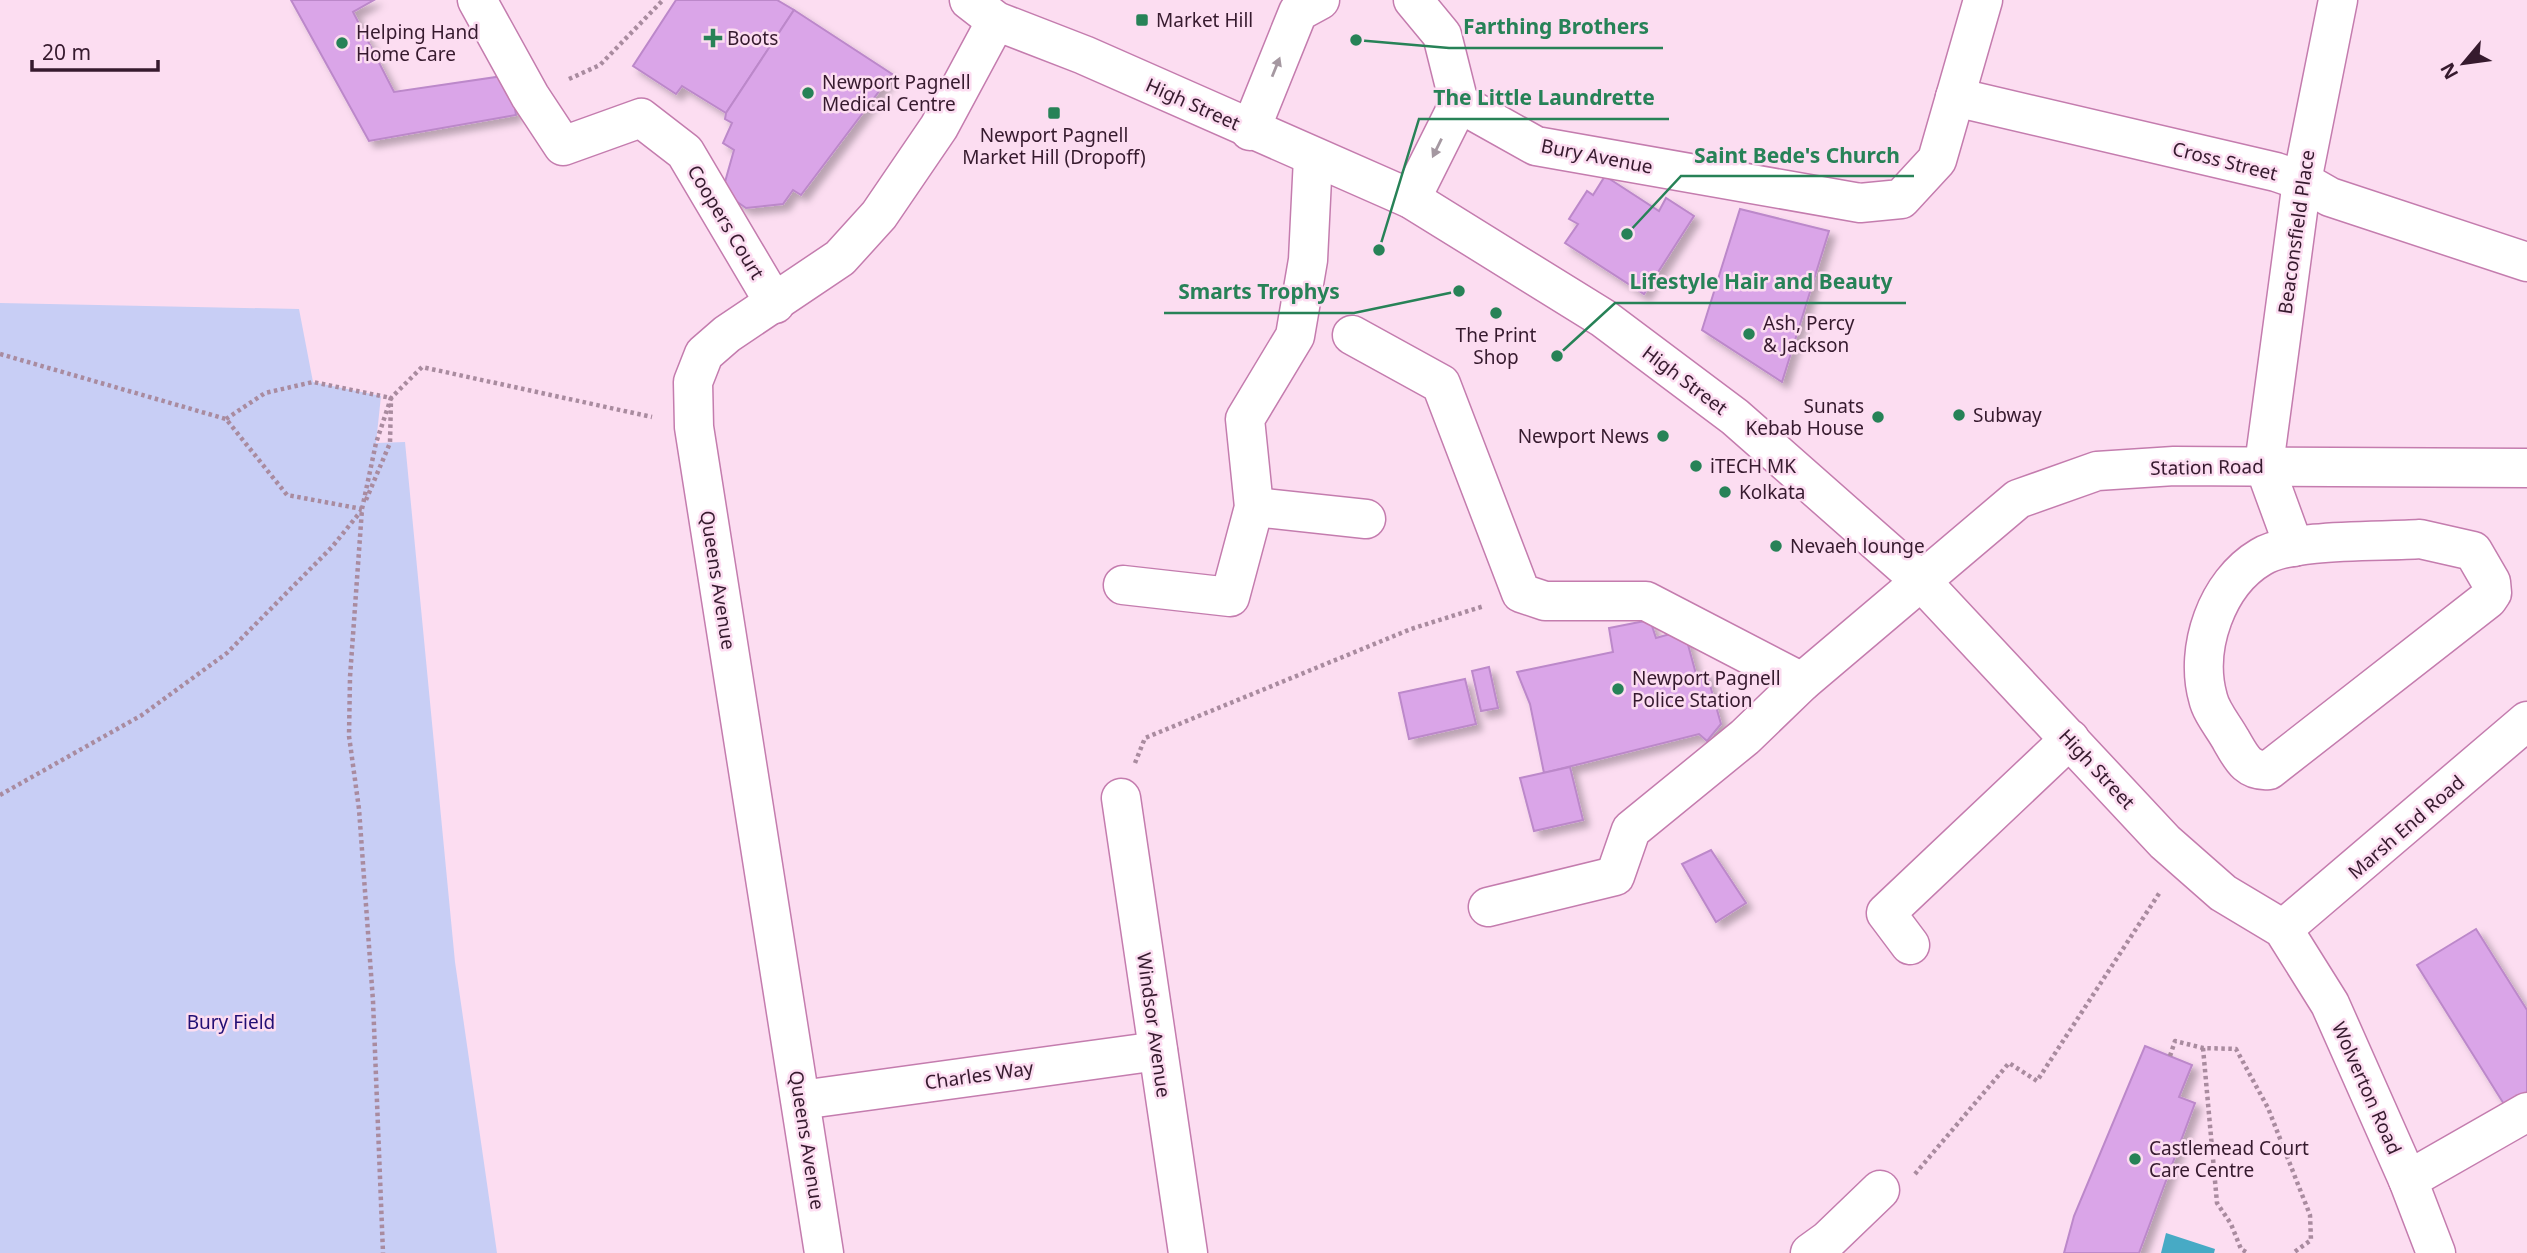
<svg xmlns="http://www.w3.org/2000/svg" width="2527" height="1253" viewBox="0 0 2527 1253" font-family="'Noto Sans',sans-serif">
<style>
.green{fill:#c8cef5}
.water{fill:#47aac5}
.building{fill:#daa5e8;stroke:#bc88ca;stroke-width:2;filter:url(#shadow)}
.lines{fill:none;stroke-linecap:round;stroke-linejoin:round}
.minor-casing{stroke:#c47cae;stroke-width:41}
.path{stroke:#a98b9f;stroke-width:4.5;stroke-dasharray:3.5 3.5;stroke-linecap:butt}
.minor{stroke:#fff;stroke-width:38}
.oneway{fill:#a598a1}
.poi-dot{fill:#278257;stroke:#fcddf1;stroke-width:2.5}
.labels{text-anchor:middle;stroke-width:5;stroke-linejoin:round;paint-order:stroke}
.poi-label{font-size:19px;fill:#361a2e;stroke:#fcddf1;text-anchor:start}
.street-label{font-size:19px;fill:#361a2e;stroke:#fcddf1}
.park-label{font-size:19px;fill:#220e74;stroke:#fcddf1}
.leader{fill:none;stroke:#278257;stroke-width:2.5}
.callout-dot{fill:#278257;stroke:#fcddf1;stroke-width:2.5}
.callout-label{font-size:21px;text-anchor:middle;font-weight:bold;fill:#278257;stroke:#fcddf1;stroke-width:5;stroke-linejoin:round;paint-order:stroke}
</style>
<defs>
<filter id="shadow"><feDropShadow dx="6" dy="6" stdDeviation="3.5" flood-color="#0004"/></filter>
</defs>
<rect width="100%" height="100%" fill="#fcddf1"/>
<polygon class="green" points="0,303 299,309 313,382 381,396 376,443 405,442 455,962 497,1253 0,1253"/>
<polygon class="water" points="2166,1233 2215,1249 2214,1253 2161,1253"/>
<g class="building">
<polygon points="291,0 374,0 353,12 394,92 510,75 516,115 369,141"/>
<polygon points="676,0 777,0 794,10 726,113 682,86 676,94 633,66"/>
<polygon points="794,10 892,74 801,195 793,190 783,204 746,208 733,199 725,182 734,150 723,143 732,123 725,119 726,113"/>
<polygon points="1605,176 1659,211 1666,198 1694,216 1644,294 1565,243 1578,224 1569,219 1587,191 1593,195"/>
<polygon points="1740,209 1829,231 1782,382 1702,330"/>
<polygon points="1650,620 1656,638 1684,630 1696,674 1706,671 1721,724 1707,741 1699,734 1544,773 1530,704 1517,672 1613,652 1609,628"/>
<polygon points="1489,667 1498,708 1481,711 1472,671"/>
<polygon points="1465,679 1476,724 1409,739 1399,693"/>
<polygon points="1570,767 1583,820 1534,831 1520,778"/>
<polygon points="1711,850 1746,903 1716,922 1682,864"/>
<polygon points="2476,929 2527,1010 2527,1097 2507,1109 2417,965"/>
<polygon points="2145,1046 2192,1065 2179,1097 2195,1103 2139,1253 2064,1253 2074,1216"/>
</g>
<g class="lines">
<defs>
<g id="minor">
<polyline points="477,0 530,96 563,146 641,118 685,152 775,304"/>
<polyline points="969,0 996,21 1084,55 1411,199 1603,318 1735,417 1921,581 2165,842 2223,893 2283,929 2330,1004 2408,1180 2436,1253"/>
<polyline points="1955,97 2276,172 2302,181 2330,197 2527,262"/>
<polyline points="1459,103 1536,146 1860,203 1901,199 1937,160 1983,0"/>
<polyline points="1250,131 1298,12 1320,0"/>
<polyline points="1411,199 1459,103 1442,35 1413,0"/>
<polyline points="1352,335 1441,384 1521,593 1545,601 1646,601 1802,682"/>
<polyline points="1254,507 1366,519"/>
<path d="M 2420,539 L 2473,551 L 2491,582 L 2492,593 L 2488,599 L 2269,770 C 2247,772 2241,757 2231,740 C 2224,727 2211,712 2208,698 C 2194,648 2217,583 2261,557 C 2292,538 2381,542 2420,539 Z"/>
<polyline points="2294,547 2264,465 2302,181 2338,0"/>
<polyline points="1123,585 1230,597 1254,507 1245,419 1295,336 1308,260 1313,158"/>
<polyline points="1121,798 1188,1253"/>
<polyline points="1488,907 1615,876 1631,830 1745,737 1802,682 2018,499 2097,471 2174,466 2527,468"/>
<polyline points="2283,929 2527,721"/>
<polyline points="1910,945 1886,913 2070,739"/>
<polyline points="801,1100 1158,1051"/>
<polyline points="2408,1180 2527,1112"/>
<polyline points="824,1253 694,427 693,382 704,354 727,334 840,258 879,215 939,127 996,21"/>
<polyline points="1810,1253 1828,1240 1880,1190"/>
</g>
</defs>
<use href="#minor" class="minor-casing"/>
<g class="path">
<polyline points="569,79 600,65 663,0"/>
<polyline points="0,354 226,419 287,495 362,509"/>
<polyline points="226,419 265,393 313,382 391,398 376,443 362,509 350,677 349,736 359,809 373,1001 383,1253"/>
<polyline points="366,500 390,443 391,398 422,367 652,417"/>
<polyline points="1135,763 1145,738 1411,629 1484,606"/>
<polyline points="0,795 142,715 227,653 332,547 361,511"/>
<polyline points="2203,1048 2217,1203 2231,1224 2241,1249 2248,1253"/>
<polyline points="2170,1056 2175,1041 2203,1048 2236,1049 2268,1108 2310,1215 2311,1240 2293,1253"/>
<polyline points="1915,1174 2009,1063 2037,1081 2160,892"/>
</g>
<use href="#minor" class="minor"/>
</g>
<defs><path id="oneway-solid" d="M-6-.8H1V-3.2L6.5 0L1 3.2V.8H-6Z" transform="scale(1.75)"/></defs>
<g class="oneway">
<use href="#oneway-solid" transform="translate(1276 67) rotate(-68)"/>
<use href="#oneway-solid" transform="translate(1437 148) rotate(116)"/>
</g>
<g class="poi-dot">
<rect x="1135" y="13" width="14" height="14" rx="3.5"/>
<path d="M709.5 27.5h7v7h7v7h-7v7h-7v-7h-7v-7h7z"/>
<circle cx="342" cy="43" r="7"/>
<circle cx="808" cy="93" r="7"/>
<rect x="1047" y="106" width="14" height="14" rx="3.5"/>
<circle cx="1496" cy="313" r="7"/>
<circle cx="1749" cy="334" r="7"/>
<circle cx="1959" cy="415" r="7"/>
<circle cx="1878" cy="417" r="7"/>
<circle cx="1663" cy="436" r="7"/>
<circle cx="1696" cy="466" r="7"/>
<circle cx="1725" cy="492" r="7"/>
<circle cx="1776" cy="546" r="7"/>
<circle cx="1618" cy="689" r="7"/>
<circle cx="2135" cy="1159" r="7"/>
</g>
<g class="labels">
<g class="poi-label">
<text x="1156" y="27">Market Hill</text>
<text x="356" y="39">Helping Hand<tspan x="356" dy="22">Home Care</tspan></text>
<text x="727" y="45">Boots</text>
<text x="822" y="89">Newport Pagnell<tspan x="822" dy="22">Medical Centre</tspan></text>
<text x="1054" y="142" text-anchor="middle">Newport Pagnell<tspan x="1054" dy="22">Market Hill (Dropoff)</tspan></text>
<text x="1763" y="330">Ash, Percy<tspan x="1763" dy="22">&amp; Jackson</tspan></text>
<text x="1496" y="342" text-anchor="middle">The Print<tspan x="1496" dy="22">Shop</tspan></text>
<text x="1864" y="413" text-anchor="end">Sunats<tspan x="1864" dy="22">Kebab House</tspan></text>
<text x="1973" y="422">Subway</text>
<text x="1649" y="443" text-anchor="end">Newport News</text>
<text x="1710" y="473">iTECH MK</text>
<text x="1739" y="499">Kolkata</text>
<text x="1790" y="553">Nevaeh lounge</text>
<text x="1632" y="685">Newport Pagnell<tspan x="1632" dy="22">Police Station</tspan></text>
<text x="2149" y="1155">Castlemead Court<tspan x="2149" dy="22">Care Centre</tspan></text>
</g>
<g class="street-label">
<text transform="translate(1193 104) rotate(24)" y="7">High Street</text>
<text transform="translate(1597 156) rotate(11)" y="7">Bury Avenue</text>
<text transform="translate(2225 161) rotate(14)" y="7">Cross Street</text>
<text transform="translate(726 222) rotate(59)" y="7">Coopers Court</text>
<text transform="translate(2296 232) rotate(-82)" y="7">Beaconsfield Place</text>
<text transform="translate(1685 380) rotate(37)" y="7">High Street</text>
<text transform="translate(2207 467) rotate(-1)" y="7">Station Road</text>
<text transform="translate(718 580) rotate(81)" y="7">Queens Avenue</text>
<text transform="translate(2097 769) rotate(47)" y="7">High Street</text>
<text transform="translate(2406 827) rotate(-41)" y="7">Marsh End Road</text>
<text transform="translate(1154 1025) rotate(82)" y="7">Windsor Avenue</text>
<text transform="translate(979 1075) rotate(-8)" y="7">Charles Way</text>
<text transform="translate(2367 1088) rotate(66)" y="7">Wolverton Road</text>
<text transform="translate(807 1140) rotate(81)" y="7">Queens Avenue</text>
</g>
<g class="park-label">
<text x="231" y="1029">Bury Field</text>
</g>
</g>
<path class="leader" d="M1356 40L1449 48H1663M1379 250L1419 119H1669M1627 234L1681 176H1914M1557 356L1615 303H1906M1459 291L1354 313H1164"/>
<g class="callout-dot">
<circle cx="1356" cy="40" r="7"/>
<circle cx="1379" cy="250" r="7"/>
<circle cx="1627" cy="234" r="7"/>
<circle cx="1557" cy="356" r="7"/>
<circle cx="1459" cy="291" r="7"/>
</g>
<g class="callout-label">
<text x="1556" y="34">Farthing Brothers</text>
<text x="1544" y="105">The Little Laundrette</text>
<text x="1797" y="163">Saint Bede's Church</text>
<text x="1761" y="289">Lifestyle Hair and Beauty</text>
<text x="1259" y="299">Smarts Trophys</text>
</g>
<g transform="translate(2464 63) rotate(241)" stroke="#fcddf1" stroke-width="5" paint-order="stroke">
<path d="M0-5L12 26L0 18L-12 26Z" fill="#361a2e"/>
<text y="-10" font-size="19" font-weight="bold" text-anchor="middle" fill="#361a2e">N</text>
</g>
<path d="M32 60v10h126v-10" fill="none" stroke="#361a2e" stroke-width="3.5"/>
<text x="42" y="60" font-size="21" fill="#361a2e" stroke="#fcddf1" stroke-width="5" paint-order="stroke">20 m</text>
</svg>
